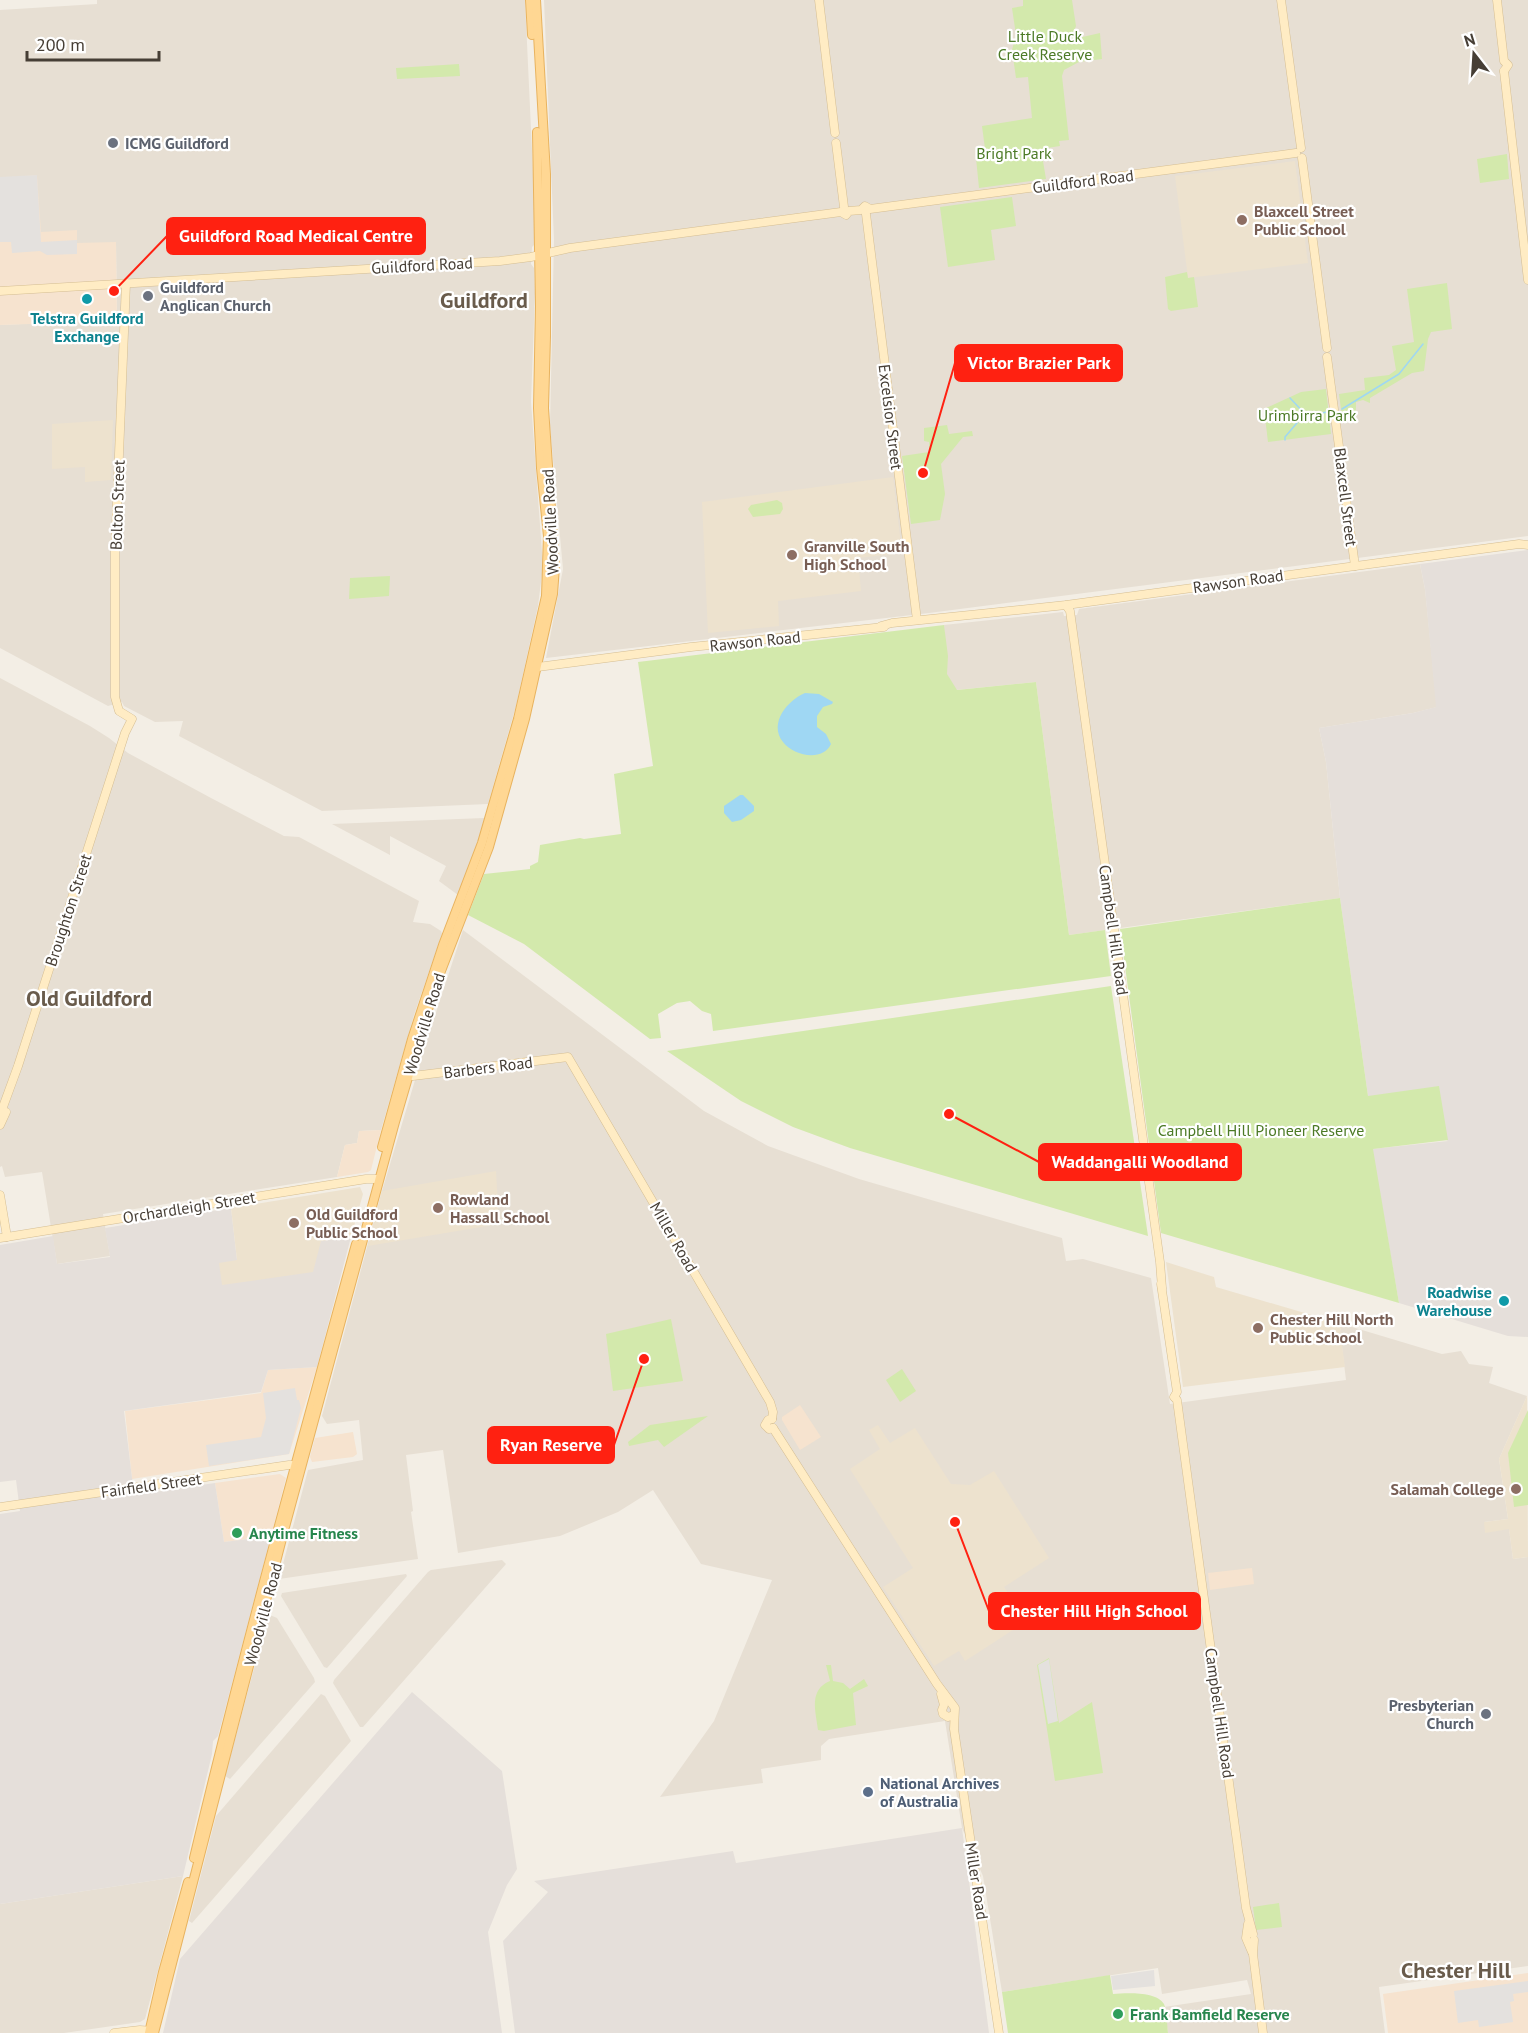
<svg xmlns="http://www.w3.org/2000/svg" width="1528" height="2033" viewBox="0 0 1528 2033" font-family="'PT Sans',sans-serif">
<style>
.residential{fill:#e7dfd3}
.commercial{fill:#f6e3cf}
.industrial{fill:#e5dfda}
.education{fill:#ede2ce}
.green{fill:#d3e9ac}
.parking{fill:#e4e1de}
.water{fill:#9fd7f3}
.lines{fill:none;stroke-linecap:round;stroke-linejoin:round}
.stream{stroke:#9fd7f3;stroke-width:1.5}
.secondary-casing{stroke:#d5be93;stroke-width:9}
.primary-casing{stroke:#e8b35f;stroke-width:10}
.secondary{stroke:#ffecc4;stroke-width:8}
.primary{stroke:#ffd793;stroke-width:8}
.worship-dot{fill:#6b7280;stroke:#fff;stroke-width:2}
.education-dot{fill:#8d6e63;stroke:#fff;stroke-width:2}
.culture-dot{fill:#0f9aa8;stroke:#fff;stroke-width:2}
.leisure-dot{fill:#2e9e5b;stroke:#fff;stroke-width:2}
.service-dot{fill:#5c6f8a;stroke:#fff;stroke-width:2}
.labels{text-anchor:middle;stroke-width:4.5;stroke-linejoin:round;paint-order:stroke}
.park-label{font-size:16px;fill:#4c7a26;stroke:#fff}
.worship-label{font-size:16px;font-weight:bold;fill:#5b616d;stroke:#fff;text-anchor:start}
.street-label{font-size:16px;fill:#463e35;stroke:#fff}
.education-label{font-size:16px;font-weight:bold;fill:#785e54;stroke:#fff;text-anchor:start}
.culture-label{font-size:16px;font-weight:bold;fill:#0d838f;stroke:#fff}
.leisure-label{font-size:16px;font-weight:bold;fill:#27864d;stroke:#fff;text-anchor:start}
.service-label{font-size:16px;font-weight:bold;fill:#4e5e75;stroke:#fff;text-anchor:start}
.district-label{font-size:22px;font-weight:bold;fill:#695b4b;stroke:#fff}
.leader{fill:none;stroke:#ff2111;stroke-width:2}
.callout-dot{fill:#ff2111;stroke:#fff;stroke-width:2}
.callout{fill:#ff2111;stroke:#ff2111;stroke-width:2}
.callout-label{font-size:18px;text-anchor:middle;font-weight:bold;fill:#fff}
</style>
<rect width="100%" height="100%" fill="#f3eee5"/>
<g class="residential">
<polygon points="97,0 525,0 534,194 534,245 532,247 531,264 534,268 535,293 531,402 543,566 538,606 516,706 488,804 322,811 179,736 183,721 155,722 124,706 122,702 108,706 0,648 0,325 117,320 116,243 77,244 77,231 41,233 0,178 0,10 97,4"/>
<polygon points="544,0 1528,0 1528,536 929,613 546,658 563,569 550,426 554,240"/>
<polygon points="1420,564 1425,589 1437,707 1413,713 1319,728 1326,762 1340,898 1069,935 1036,682 946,691 944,625 1063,612 1064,616 1077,615 1079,609"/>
<polygon points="0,678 90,726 109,738 128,753 211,798 284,836 299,837 419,901 413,922 430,924 441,931 442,934 414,1015 381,1130 359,1131 357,1143 345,1145 337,1177 103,1214 110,1256 57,1264 42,1172 5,1177 2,1166 0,1167"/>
<polygon points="484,818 486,820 481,835 458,895 439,881 446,866 390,836 390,855 332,824"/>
<polygon points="463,930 704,1111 768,1146 859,1179 1062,1238 1066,1261 1083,1259 1151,1278 1170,1404 1346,1380 1340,1331 1342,1324 1442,1354 1461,1351 1469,1364 1493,1367 1489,1383 1527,1396 1499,1459 1508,1519 1484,1522 1509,1529 1513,1559 1528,1557 1528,1966 1379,1987 1385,2033 1168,2033 1164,2007 1251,1994 1247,1980 1162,1994 1158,1968 1002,1992 983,1876 962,1828 945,1721 829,1739 821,1746 821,1760 761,1769 763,1783 660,1797 714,1721 772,1580 701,1564 653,1490 618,1512 560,1536 458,1553 443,1450 406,1455 413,1511 411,1512 418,1559 279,1579 308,1470 363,1460 359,1420 327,1424 322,1416 382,1191 427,1040"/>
<polygon points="502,1560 506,1564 363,1727 360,1727 333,1683 334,1680 428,1572 431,1570"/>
<polygon points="406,1574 407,1576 327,1668 324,1667 281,1596 282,1593"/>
<polygon points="270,1615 277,1618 314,1678 315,1682 230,1779 225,1776 268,1617"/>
<polygon points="321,1694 325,1696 351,1741 192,1923 189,1921 216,1816"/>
<polygon points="183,1876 145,2019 140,2022 64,2033 0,2033 0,1904"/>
</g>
<g class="commercial">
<polygon points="37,175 41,232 77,230 77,243 116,242 117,321 0,325 0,178"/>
<polygon points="381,1130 371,1170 368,1172 337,1177 345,1145 357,1143 359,1131"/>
<polygon points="317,1367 289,1454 132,1479 125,1411 261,1393 268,1370"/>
<polygon points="800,1405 821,1437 800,1450 782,1420 782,1417"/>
<polygon points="353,1432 357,1454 353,1457 312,1462 310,1457 315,1438"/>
<polygon points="280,1474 286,1478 271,1536 224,1542 215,1483"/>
<polygon points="1252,1568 1254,1584 1210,1590 1208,1573"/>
<polygon points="1528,1973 1528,2033 1388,2033 1383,1994"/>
</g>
<g class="industrial">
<polygon points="1528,550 1528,1337 1508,1336 1399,1303 1372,1149 1448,1141 1368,1096 1340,898 1326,762 1319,728 1413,713 1436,707 1425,589 1420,564"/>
<polygon points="231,1208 237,1260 222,1285 321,1241 351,1237 317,1367 268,1370 261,1392 124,1411 134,1495 215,1483 224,1542 271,1536 218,1736 213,1741 212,1754 183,1876 0,1904 0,1514 20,1511 16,1480 0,1482 0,1245 53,1236 57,1264 110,1257 105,1228"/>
<polygon points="412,1692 502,1771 517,1869 507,1885 488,1932 502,2033 163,2033 180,1959"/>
<polygon points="962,1828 989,2033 515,2033 503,1941 548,1892 534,1881 733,1851 736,1863"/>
</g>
<g class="education">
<polygon points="1295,161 1308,263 1188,278 1175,176"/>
<polygon points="113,420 111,480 85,482 85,467 52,469 52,424"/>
<polygon points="893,477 902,553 858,558 861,591 778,601 779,626 708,633 702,502"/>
<polygon points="496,1171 499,1224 368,1246 382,1191"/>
<polygon points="360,1187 363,1194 351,1237 321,1241 313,1272 222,1285 219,1263 237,1260 231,1208"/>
<polygon points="1166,1262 1214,1277 1216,1287 1342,1324 1340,1331 1345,1367 1183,1387"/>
<polygon points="1527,1396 1528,1557 1513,1559 1509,1529 1485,1533 1484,1522 1508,1519 1499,1459"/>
<polygon points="878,1425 890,1443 915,1428 951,1484 970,1485 994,1471 1049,1558 1004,1587 1027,1621 965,1661 959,1651 934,1666 883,1587 913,1568 850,1469 880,1449 869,1430"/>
</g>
<g class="green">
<polygon points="1023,0 1072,0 1076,26 1073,33 1074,36 1078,38 1100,33 1102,59 1079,62 1064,70 1062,76 1069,140 1059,141 1060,146 1041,149 1046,179 979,188 976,158 986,156 982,126 1032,118 1028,77 1016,78 1012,50 1016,35 1012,8 1023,6"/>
<polygon points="459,64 460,76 397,79 396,68"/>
<polygon points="1507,154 1509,179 1480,183 1477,159"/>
<polygon points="1012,197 1016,226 991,230 995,260 948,267 940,207"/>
<polygon points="1187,272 1188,278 1194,277 1198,307 1171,311 1168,309 1165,277"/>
<polygon points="1447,283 1452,329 1431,332 1428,339 1424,371 1412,373 1370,398 1370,403 1363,400 1356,402 1356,411 1342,417 1339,394 1365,390 1364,378 1389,375 1396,370 1392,346 1414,342 1407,289"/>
<polygon points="1326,389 1331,434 1268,442 1264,409 1301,392"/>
<polygon points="947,425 949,434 972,431 973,436 963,437 941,464 945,494 940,520 911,524 902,456 929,452 929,442 924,441 924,428"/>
<polygon points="777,500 782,503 783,509 780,514 753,517 748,509 751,505"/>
<polygon points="390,576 389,596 349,599 350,578"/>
<polygon points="944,625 948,656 947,674 957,690 1036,682 1069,935 1105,930 1111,976 713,1031 711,1014 702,1011 690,1001 677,1003 658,1014 661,1038 650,1039 524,944 468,915 484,874 530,869 530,866 538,862 540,845 580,838 584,839 621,834 614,774 653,766 638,662"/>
<polygon points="1340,898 1368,1096 1439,1086 1448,1140 1373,1149 1399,1303 1161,1233 1120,929"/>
<polygon points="1111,986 1148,1236 850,1148 793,1127 741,1101 667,1051"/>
<polygon points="671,1319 683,1381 613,1391 606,1334"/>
<polygon points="902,1369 916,1391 900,1402 886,1380"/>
<polygon points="1528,1410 1528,1505 1514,1507 1508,1453"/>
<polygon points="708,1416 664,1447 658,1440 629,1446 628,1442 650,1425"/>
<polygon points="1049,1658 1059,1723 1092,1702 1103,1773 1055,1781 1037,1665"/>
<path d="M 826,1665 L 831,1665 L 833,1681 L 843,1683 L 850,1689 L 864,1679 L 868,1686 L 853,1693 L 856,1725 L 824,1731 L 818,1730 C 816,1712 808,1690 830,1681 Z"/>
<polygon points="1279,1903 1282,1927 1256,1930 1253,1907"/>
<path d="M 1110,1975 L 1113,1994 C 1126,1993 1156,1991 1164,2004 C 1167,2011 1167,2025 1168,2033 L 1008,2033 L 1002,1992 Z"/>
</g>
<g class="parking">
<polygon points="37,175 41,242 77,240 77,254 47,255 40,251 12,253 11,242 0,242 0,177"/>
<polygon points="295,1388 297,1400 299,1400 301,1408 289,1454 209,1466 206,1445 261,1437 266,1418 263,1393"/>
<polygon points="1049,1659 1058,1721 1048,1724 1038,1665"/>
<polygon points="1154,1970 1155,1986 1113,1990 1111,1976"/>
<polygon points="1528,1981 1528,1992 1513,1994 1514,2001 1510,2002 1513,2022 1479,2027 1478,2020 1458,2023 1454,1991"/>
</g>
<g class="water">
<path d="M 805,693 L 819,694 L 833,702 L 832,704 L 823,707 L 817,716 L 817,727 L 826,734 L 831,744 C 823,762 793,756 783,742 C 768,723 788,700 805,693 Z"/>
<polygon points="740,795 743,795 754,806 754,811 741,820 732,822 724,813 724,806"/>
</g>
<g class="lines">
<g class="stream">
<polyline points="1290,398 1306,415"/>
<polyline points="1342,409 1399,374 1423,344"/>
<polyline points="1285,440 1285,437 1302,417 1327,412"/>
</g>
<defs>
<g id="secondary">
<path d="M 819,0 C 824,45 830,88 835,133"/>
<polyline points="1281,0 1301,148"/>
<polyline points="1497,0 1504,61 1508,65 1504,71"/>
<polyline points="1504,71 1528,280"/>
<polyline points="836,143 844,207"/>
<polyline points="1302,158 1327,348"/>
<polyline points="866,214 917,620"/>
<polyline points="0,291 500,261 531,257 570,248 841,212 846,215 849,211 861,210 865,206 870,209 1296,153"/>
<polyline points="1327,357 1355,566"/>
<polyline points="1066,605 1070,611 1160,1262 1162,1288"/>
<polyline points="881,626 892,623 1066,605 1519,544 1528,545"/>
<polyline points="530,668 691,647 884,627"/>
<polyline points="408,1075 413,1076 568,1057 770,1402 773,1412 772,1419"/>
<polyline points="0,1115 18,1066 125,733 132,719 119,711 115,697 115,552 126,283"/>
<polyline points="0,1125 6,1112"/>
<polyline points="0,1195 7,1237"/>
<polyline points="0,1238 366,1179 379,1179"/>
<polyline points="1161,1284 1177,1392 1174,1397 1177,1400 1246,1908 1253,1934"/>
<polyline points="772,1419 768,1420 765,1425 769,1429 773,1428"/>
<polyline points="773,1428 937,1684 955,1708 954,1729 999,2033"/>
<polyline points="0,1507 289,1465 301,1465"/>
<polyline points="941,1694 944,1705 942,1710 943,1714 948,1717 954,1715"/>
<polyline points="1248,1924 1246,1938 1252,1952"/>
<polyline points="1254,1940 1253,1954 1263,2033"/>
<polyline points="114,2033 140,2030 153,2031"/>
</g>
<g id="primary">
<polyline points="530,0 532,35"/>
<polyline points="382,1147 412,1039 443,945 482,843 518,719 546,596 548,536 541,468 538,408 540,306 537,132"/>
<path d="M 194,1858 C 243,1652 300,1448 356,1244"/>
<polyline points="149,2033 163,1972 188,1882"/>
<polyline points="154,2033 285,1527 395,1122 434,989 489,847 525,719 553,594 555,567 544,408 546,336 546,174 536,0"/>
</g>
</defs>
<use href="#secondary" class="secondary-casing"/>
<use href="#primary" class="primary-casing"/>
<use href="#secondary" class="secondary"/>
<use href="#primary" class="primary"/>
</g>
<g class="worship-dot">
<circle cx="113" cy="143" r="6"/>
<circle cx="148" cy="296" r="6"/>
<circle cx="1486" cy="1714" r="6"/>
</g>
<g class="education-dot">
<circle cx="1242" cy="220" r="6"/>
<circle cx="792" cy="555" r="6"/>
<circle cx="438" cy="1208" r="6"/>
<circle cx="294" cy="1223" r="6"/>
<circle cx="1258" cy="1328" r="6"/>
<circle cx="1516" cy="1489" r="6"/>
</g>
<g class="culture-dot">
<circle cx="87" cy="299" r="6"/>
<circle cx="1504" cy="1301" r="6"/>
</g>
<g class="leisure-dot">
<circle cx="237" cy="1533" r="6"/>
<circle cx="1118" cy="2014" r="6"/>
</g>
<circle class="service-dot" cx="868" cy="1792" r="6"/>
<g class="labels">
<g class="park-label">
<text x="1045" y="42">Little Duck<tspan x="1045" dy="18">Creek Reserve</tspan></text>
<text x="1014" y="159">Bright Park</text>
<text x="1307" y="421">Urimbirra Park</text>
<text x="1261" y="1136">Campbell Hill Pioneer Reserve</text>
</g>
<g class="worship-label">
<text x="125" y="149">ICMG Guildford</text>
<text x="160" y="293">Guildford<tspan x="160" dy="18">Anglican Church</tspan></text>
<text x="1474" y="1711" text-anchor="end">Presbyterian<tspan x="1474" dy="18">Church</tspan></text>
</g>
<g class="street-label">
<text transform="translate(1083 181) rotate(-7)" y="6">Guildford Road</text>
<text transform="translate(422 265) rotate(-3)" y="6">Guildford Road</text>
<text transform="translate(891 417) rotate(83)" y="6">Excelsior Street</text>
<text transform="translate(1346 497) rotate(83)" y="6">Blaxcell Street</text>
<text transform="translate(117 505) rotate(-88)" y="6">Bolton Street</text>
<text transform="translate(550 522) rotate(-93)" y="6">Woodville Road</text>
<text transform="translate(1238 581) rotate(-8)" y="6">Rawson Road</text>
<text transform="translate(755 641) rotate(-6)" y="6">Rawson Road</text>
<text transform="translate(68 910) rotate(-72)" y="6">Broughton Street</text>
<text transform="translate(1114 930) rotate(82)" y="6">Campbell Hill Road</text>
<text transform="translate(424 1024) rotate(-73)" y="6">Woodville Road</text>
<text transform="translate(488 1067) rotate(-7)" y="6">Barbers Road</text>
<text transform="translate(189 1207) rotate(-9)" y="6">Orchardleigh Street</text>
<text transform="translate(674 1237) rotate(60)" y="6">Miller Road</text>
<text transform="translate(151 1485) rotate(-8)" y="6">Fairfield Street</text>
<text transform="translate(263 1614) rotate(-75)" y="6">Woodville Road</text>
<text transform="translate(1220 1713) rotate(82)" y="6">Campbell Hill Road</text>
<text transform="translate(977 1881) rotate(81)" y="6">Miller Road</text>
</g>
<g class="education-label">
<text x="1254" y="217">Blaxcell Street<tspan x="1254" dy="18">Public School</tspan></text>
<text x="804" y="552">Granville South<tspan x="804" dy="18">High School</tspan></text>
<text x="450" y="1205">Rowland<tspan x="450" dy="18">Hassall School</tspan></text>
<text x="306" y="1220">Old Guildford<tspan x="306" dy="18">Public School</tspan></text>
<text x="1270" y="1325">Chester Hill North<tspan x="1270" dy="18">Public School</tspan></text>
<text x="1504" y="1495" text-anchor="end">Salamah College</text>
</g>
<g class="culture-label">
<text x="87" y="324">Telstra Guildford<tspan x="87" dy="18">Exchange</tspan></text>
<text x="1492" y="1298" text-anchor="end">Roadwise<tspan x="1492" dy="18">Warehouse</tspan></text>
</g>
<g class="leisure-label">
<text x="249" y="1539">Anytime Fitness</text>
<text x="1130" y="2020">Frank Bamfield Reserve</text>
</g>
<g class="service-label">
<text x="880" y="1789">National Archives<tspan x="880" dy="18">of Australia</tspan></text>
</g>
<g class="district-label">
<text x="484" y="308">Guildford</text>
<text x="89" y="1006">Old Guildford</text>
<text x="1456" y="1978">Chester Hill</text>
</g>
</g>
<path class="leader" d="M114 291L167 236M923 473L955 363M949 1114L1039 1162M644 1359L614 1445M955 1522L989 1611"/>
<g class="callout-dot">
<circle cx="114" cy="291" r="6"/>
<circle cx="923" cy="473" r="6"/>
<circle cx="949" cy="1114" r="6"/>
<circle cx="644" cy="1359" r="6"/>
<circle cx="955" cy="1522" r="6"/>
</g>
<g class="callout">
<rect x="167" y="218" width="258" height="36" rx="6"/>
<rect x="955" y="345" width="167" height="36" rx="6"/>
<rect x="1039" y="1144" width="202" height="36" rx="6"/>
<rect x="488" y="1427" width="126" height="36" rx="6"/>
<rect x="989" y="1593" width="211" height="36" rx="6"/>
</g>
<g class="callout-label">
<text x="296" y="242">Guildford Road Medical Centre</text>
<text x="1039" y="369">Victor Brazier Park</text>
<text x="1140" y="1168">Waddangalli Woodland</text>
<text x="551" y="1451">Ryan Reserve</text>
<text x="1094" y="1617">Chester Hill High School</text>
</g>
<g transform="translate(1474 54) rotate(343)" stroke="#ffffff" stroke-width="4.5" paint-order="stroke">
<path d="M0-4.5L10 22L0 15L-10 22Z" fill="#463e35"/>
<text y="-9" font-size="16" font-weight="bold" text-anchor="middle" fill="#463e35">N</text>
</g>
<path d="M27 51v9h132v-9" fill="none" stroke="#463e35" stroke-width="3"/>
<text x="36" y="51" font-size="18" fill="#463e35" stroke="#ffffff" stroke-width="4.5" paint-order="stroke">200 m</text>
</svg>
